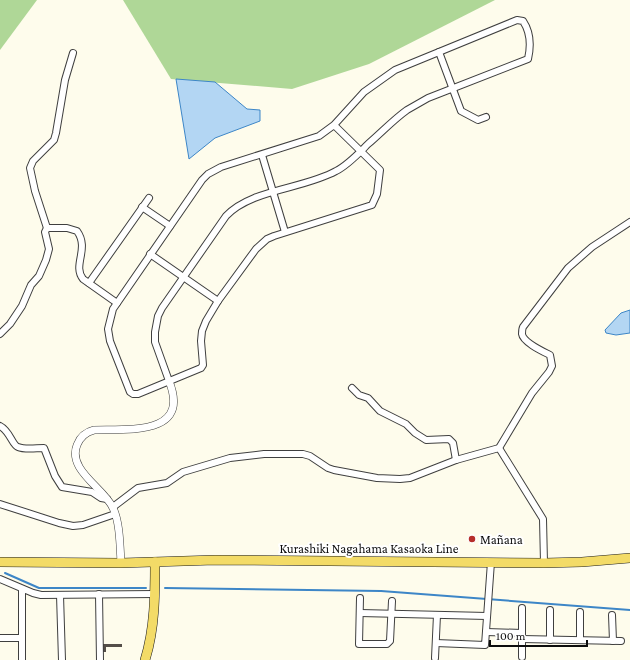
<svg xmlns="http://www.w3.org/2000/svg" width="630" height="660" viewBox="0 0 630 660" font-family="'Crimson Pro',serif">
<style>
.forest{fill:#afd797}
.water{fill:#b3d6f3;stroke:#3d86c7}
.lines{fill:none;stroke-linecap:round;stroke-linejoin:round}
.stream{stroke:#3d86c7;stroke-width:2}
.building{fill:#544e49}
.minor-casing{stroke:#3f3f3f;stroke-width:8}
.tertiary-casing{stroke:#3f3f3f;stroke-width:8}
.primary-casing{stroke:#1d1d1d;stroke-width:10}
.minor{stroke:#fff;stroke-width:6}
.tertiary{stroke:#fff;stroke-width:7}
.primary{stroke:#f3db67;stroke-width:9}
.poi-dot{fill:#b62e2a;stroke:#fff;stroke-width:1.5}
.labels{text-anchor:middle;stroke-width:4;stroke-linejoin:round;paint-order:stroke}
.poi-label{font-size:13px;fill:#0c0c0c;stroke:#fff;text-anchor:start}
.street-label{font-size:13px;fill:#0c0c0c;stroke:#fff}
</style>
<rect width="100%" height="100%" fill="#fefcec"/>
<g class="forest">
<polygon points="0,0 37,0 0,50"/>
<polygon points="123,0 495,0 369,64 292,89 171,79"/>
</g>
<g class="water">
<polygon points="176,79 215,82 247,109 260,110 260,121 215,138 189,159"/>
<polygon points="630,310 630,333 616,335 606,333 605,330 621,313"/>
</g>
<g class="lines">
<g class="stream">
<polyline points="5,573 39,588 146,588"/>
<polyline points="165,588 381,591 630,610"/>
</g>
</g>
<polygon class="building" points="102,644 122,644 122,647 106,647 106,652 102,652"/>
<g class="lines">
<defs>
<g id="minor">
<polyline points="439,52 461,111 478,120 486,117"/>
<polyline points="262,155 285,232"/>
<polyline points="142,207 170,226"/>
<polyline points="47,228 35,191 30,168 33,161 54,140 56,133 65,80 73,53"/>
<path d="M 47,228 L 67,228 L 77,231 C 90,249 72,265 83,279 L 117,303"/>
<polyline points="150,254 218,301"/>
<polyline points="89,283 149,198"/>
<polyline points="0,334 10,324 22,306 31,285 39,276 46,260 49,249 45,232 47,228"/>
<path d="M 169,381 L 155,342 L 155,332 L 158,316 L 162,308 L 226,216 C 251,189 304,189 336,171 C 348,165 358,154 368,144 C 381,133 393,120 407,110 C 414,106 421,102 428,98 L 528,59 C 531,46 531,33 523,21 L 517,20 L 395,70 L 364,92 L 334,125 L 319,136 L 221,167 L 208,174 L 202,180 L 113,309 L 108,329 L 110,341 L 130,392 L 133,394 L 138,394 L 201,368 L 203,365 L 201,341 L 202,331 L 206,321 L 218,301 L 256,249 L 267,239 L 274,236 L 372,205 L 377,194 L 380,170 L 334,125"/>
<polyline points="352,388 359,395 368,398 380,411 406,424 415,433 426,440 449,439 453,443 456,460"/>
<path d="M 0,426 C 10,431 12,445 18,447 C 25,450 36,448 44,448 L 55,476 L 62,487 L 92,492 L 101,498 L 107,499"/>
<polyline points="499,448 543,519 544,563"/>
<polyline points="0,504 59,523 73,526 83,525 115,514"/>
<path d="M 113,507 L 138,488 L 167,483 L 183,472 L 230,458 L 264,454 L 303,454 L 310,456 L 328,468 L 334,470 L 377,478 L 400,479 L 410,478 L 456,460 L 499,448 L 532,393 L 549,372 L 552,366 L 550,355 C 542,351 523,342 522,334 C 522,332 522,329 523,327 L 568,268 L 592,247 L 630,222"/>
<polyline points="0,579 33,593 41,595 155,594"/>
<polyline points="22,589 22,660"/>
<polyline points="99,594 100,660"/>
<polyline points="60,595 62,660"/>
<polyline points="360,598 359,644 387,644 390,641 392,601"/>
<polyline points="550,610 550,640"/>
<polyline points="580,612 580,640"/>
<polyline points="360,613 487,616"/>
<polyline points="612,615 613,641"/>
<polyline points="486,632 522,633"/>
<polyline points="0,638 22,638"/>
<polyline points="522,639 621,641"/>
<polyline points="436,643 485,645 491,562"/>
<polyline points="522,657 522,608"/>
<polyline points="435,658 437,615"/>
</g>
<path id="tertiary" d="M 121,563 C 120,547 120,522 113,508 C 104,488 67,470 77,445 C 80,437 86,432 94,430 C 128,429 191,436 169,381"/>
<g id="primary">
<polyline points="0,562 121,563 215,560 544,563 582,562 630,558"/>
<path d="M 145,660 C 155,628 155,594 155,562"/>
</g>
</defs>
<use href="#minor" class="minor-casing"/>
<use href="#tertiary" class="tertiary-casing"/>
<use href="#primary" class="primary-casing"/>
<use href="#minor" class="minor"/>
<use href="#tertiary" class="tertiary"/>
<use href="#primary" class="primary"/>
</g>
<circle class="poi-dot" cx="472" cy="539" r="4"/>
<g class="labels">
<g class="poi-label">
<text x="480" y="544">Mañana</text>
</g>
<g class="street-label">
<text x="369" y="553">Kurashiki Nagahama Kasaoka Line</text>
</g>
</g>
<path d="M490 640v6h97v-6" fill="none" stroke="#0c0c0c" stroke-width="2"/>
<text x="496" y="640" font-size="12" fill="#0c0c0c" stroke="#ffffff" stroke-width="3" paint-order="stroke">100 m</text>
</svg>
